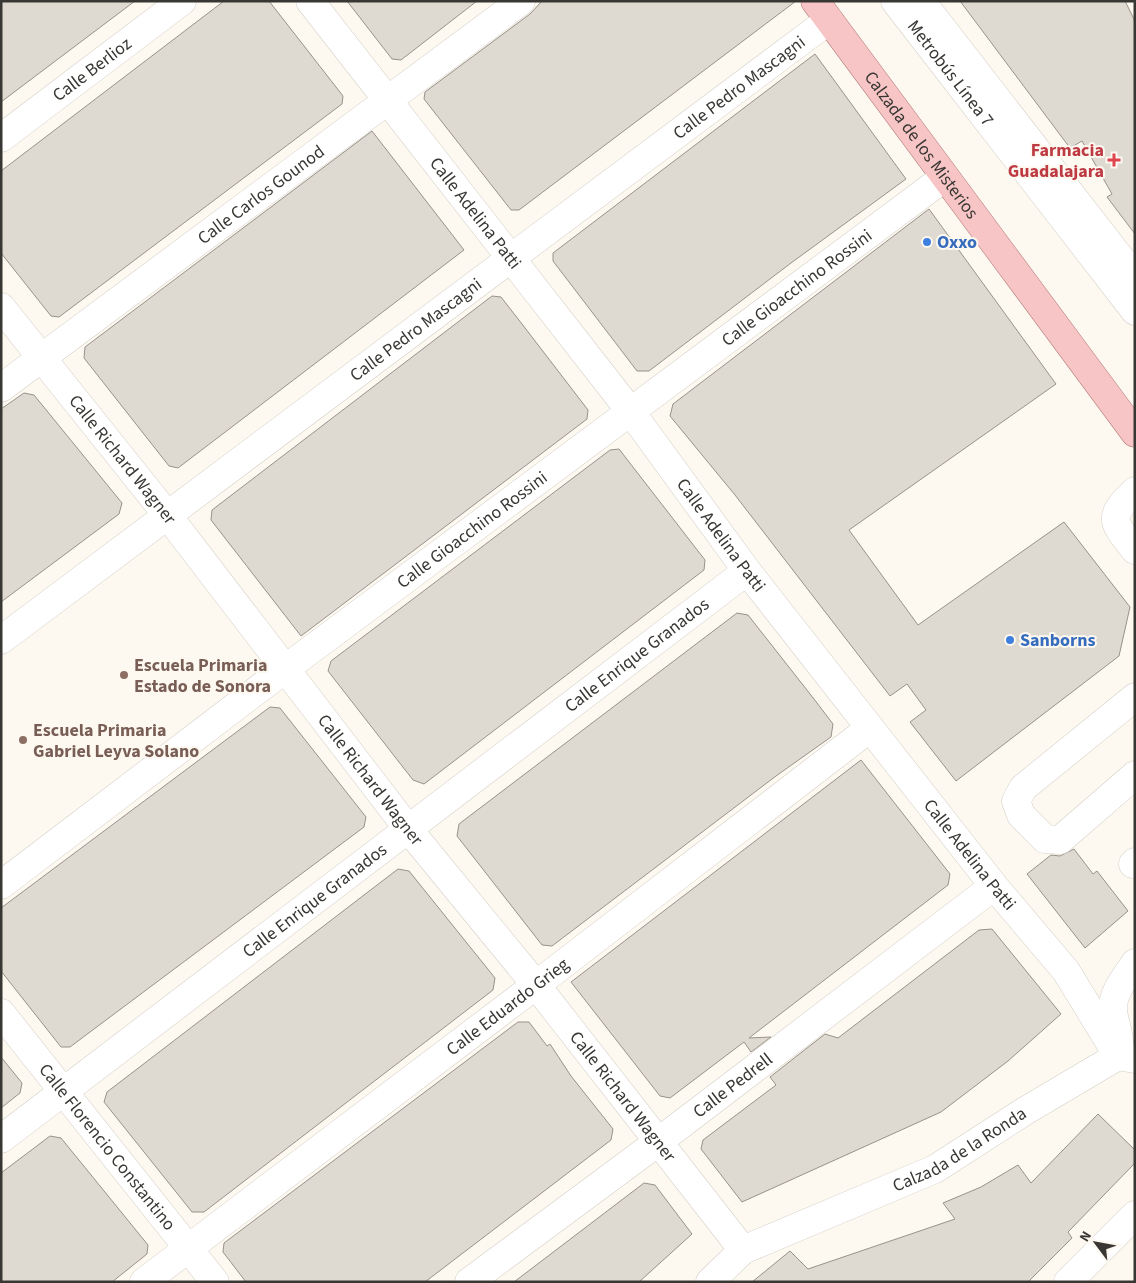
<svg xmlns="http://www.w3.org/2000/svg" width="1136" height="1283" viewBox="0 0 1136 1283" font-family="'Source Sans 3',sans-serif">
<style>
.building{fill:#dedad1;stroke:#97928b}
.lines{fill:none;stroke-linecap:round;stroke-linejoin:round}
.minor-casing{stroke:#d4cfc7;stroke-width:29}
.major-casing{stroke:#b17a79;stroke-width:29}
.minor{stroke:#fff;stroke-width:28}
.major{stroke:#f7c5c5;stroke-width:28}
.health-dot{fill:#e0444e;stroke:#fdf8f0;stroke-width:2}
.shop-dot{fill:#3f7fe0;stroke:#fdf8f0;stroke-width:2}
.education-dot{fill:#8d6e63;stroke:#fdf8f0;stroke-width:2}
.labels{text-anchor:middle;stroke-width:4;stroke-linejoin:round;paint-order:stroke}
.street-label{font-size:18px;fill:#383733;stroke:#fdf8f0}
.health-label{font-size:18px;font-weight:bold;fill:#be3a42;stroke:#fdf8f0;text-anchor:end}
.shop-label{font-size:18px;font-weight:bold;fill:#366cbe;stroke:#fdf8f0;text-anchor:start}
.education-label{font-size:18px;font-weight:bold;fill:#785e54;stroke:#fdf8f0;text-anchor:start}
</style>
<rect width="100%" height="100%" fill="#fdf8f0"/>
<g class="building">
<polygon points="1,1 135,1 1,102"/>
<polygon points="224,1 269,1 343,96 342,104 59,317 51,316 1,253 1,171"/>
<polygon points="347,1 477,1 401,60 392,59"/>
<polygon points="542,1 796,1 519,210 511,210 424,99 425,92 530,14"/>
<polygon points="960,1 1125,1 1135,21 1135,234 1107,197 1112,194 1082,141 1070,148"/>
<polygon points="815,54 906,179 791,263 649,371 637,371 553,261 553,253"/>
<polygon points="372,131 464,250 178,468 169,466 84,358 85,347"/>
<polygon points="929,209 1056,384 849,530 918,625 1064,522 1130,607 1119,656 956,781 910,722 926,710 907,684 890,696 735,495 670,416 673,404"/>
<polygon points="492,296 501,297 522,324 588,410 587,419 301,636 211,520 212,510"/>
<polygon points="24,393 34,395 122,503 119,514 1,602 1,409"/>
<polygon points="619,449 705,560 704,570 424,784 413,780 328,671 331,661 610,450"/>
<polygon points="737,613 748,615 814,699 833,724 831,737 776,776 552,946 542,945 457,836 459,824"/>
<polygon points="270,707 280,708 366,817 364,827 70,1047 61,1047 1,971 1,908"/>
<polygon points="861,760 950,874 948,885 749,1038 771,1037 751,1052 744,1042 670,1098 660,1096 571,982"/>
<polygon points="1074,849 1093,874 1097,871 1128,911 1085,948 1027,874 1051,855 1060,856"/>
<polygon points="398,869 409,871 495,978 493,990 204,1212 192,1212 104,1102 107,1092"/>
<polygon points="992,929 1061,1014 1008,1061 941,1112 742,1202 701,1149 703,1140 776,1085 770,1077 825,1034 838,1038 979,930"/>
<polygon points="518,1022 529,1022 547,1046 550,1044 571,1076 613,1129 611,1140 425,1282 246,1282 223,1252 224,1243"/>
<polygon points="1,1057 22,1083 20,1093 1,1108"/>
<polygon points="1098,1114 1135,1150 1135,1163 1068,1232 1072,1238 1028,1282 752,1282 790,1251 808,1269 955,1219 943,1203 981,1187 1018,1165 1031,1183"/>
<polygon points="50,1136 61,1138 148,1245 147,1254 112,1282 1,1282 1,1173"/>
<polygon points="644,1183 655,1185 692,1234 639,1282 514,1282"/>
</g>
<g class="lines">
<defs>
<g id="minor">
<path id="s1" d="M 310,1 L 631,412 L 747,571 L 994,886 L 1066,971 L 1118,1056 L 1135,1059"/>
<path id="s2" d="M 895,1 L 1135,311"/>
<polyline points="921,1 1135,277"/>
<path id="s3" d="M 1,138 L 182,1"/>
<path id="s4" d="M 1,307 L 168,516 L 409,830 L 536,985 L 743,1250"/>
<path id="s5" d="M 1,388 L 521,1"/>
<path d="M 1135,491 C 1106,518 1113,522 1135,550"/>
<path id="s6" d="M 1,640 L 829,20"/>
<polyline points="1135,697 1023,788 1016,801 1021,815 1045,839 1060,840 1135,775"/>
<polyline points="1133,864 1135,862"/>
<path id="s7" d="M 1,885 L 285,669 L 945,177"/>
<path id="s8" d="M 1,1013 L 215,1282"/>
<path d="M 1119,1050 C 1121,1035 1114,1024 1113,1010 C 1112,992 1126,977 1135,963"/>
<path id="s9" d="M 1,1139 L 747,571"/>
<path id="s10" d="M 144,1282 L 536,985 L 870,728"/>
<path id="s11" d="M 469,1282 L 658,1142 L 994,886"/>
<path id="s12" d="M 710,1282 L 743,1250 L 935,1169 L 1025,1111 L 1118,1056"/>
<polyline points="1068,1282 1135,1215"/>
</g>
<g id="major">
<path id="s13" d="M 815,1 L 1135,433"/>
</g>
</defs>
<use href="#minor" class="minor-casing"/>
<use href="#major" class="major-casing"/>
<use href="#minor" class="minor"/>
<use href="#major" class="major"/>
</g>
<path class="health-dot" d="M1111.5 152.5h5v5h5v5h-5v5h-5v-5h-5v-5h5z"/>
<g class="shop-dot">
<circle cx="927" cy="242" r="5"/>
<circle cx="1010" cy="640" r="5"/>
</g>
<g class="education-dot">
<circle cx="124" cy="675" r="5"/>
<circle cx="23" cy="740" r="5"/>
</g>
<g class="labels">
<g class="street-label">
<text dy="6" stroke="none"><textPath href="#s3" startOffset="114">Calle Berlioz</textPath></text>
<text dy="6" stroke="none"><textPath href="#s2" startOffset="91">Metrobús Línea 7</textPath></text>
<text dy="6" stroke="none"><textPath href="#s6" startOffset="922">Calle Pedro Mascagni</textPath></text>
<text dy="6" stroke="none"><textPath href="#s13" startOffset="179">Calzada de los Misterios</textPath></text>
<text dy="6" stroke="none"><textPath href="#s5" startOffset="324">Calle Carlos Gounod</textPath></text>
<text dy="6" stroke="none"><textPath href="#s1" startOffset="269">Calle Adelina Patti</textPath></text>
<text dy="6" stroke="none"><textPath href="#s7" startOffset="995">Calle Gioacchino Rossini</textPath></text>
<text dy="6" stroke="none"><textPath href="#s6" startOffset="518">Calle Pedro Mascagni</textPath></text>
<text dy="6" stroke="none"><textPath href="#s4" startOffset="195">Calle Richard Wagner</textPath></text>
<text dy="6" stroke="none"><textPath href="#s7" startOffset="590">Calle Gioacchino Rossini</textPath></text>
<text dy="6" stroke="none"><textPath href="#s1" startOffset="674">Calle Adelina Patti</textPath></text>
<text dy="6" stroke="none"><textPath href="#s9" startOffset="799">Calle Enrique Granados</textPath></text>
<text dy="6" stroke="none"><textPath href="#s4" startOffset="600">Calle Richard Wagner</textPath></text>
<text dy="6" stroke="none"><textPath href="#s1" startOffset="1079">Calle Adelina Patti</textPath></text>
<text dy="6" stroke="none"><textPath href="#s9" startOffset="394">Calle Enrique Granados</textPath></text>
<text dy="6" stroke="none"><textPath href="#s10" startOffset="456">Calle Eduardo Grieg</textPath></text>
<text dy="6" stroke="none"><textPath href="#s11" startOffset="329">Calle Pedrell</textPath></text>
<text dy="6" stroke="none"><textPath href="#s4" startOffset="1005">Calle Richard Wagner</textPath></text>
<text dy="6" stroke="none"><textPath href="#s8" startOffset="171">Calle Florencio Constantino</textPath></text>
<text dy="6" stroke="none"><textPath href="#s12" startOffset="285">Calzada de la Ronda</textPath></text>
</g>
<g class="health-label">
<text x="1104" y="156">Farmacia<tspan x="1104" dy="21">Guadalajara</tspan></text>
</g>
<g class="shop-label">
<text x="937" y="248">Oxxo</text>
<text x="1020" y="646">Sanborns</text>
</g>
<g class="education-label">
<text x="134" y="671">Escuela Primaria<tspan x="134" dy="21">Estado de Sonora</tspan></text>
<text x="33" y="736">Escuela Primaria<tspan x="33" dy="21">Gabriel Leyva Solano</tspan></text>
</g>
</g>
<rect width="1136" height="1283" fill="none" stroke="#383733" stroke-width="5"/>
<g transform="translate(1096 1243) rotate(302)" stroke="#fdf8f0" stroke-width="4" paint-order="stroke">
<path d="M0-4L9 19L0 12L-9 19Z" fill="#383733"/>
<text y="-8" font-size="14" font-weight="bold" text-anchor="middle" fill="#383733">N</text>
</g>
</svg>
